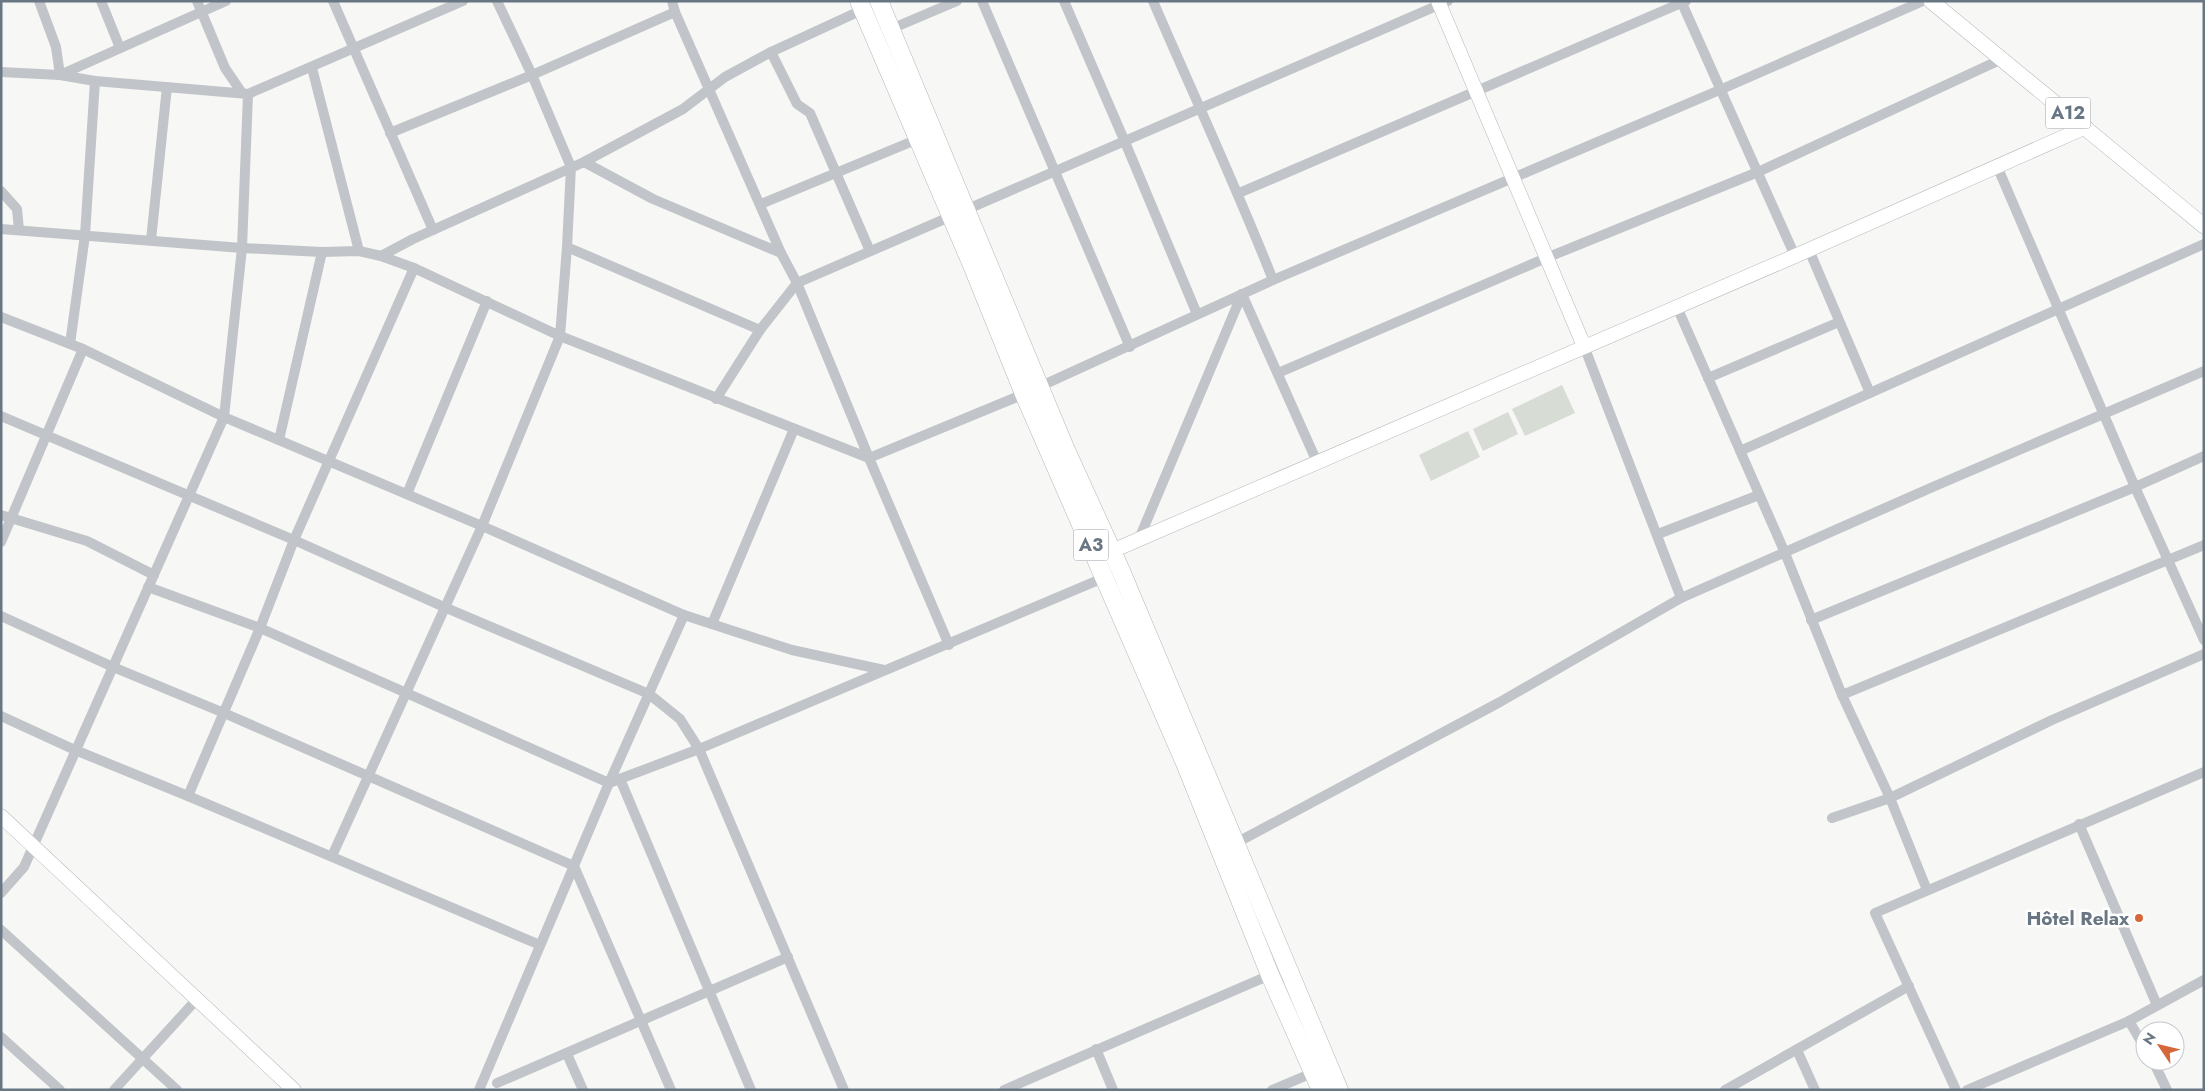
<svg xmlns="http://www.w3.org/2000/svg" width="2205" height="1091" viewBox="0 0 2205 1091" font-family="Jost,sans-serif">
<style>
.green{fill:#d7dcd4}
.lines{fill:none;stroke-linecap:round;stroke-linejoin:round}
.secondary-casing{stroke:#b4b8bc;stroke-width:15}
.primary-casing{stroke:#b5b8bc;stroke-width:16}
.highway-casing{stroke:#b4b7ba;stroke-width:19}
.street{stroke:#c1c4c8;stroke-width:10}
.secondary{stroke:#fff;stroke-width:14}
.primary{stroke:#fff;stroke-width:15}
.highway{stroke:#fff;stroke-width:18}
.poi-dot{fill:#d56738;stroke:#fff;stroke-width:2}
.labels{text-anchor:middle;stroke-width:5;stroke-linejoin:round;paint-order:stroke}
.shield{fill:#fff;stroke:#969fa8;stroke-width:1}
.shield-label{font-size:18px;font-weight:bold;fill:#697683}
.poi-label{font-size:19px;font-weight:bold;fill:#697683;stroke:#fff;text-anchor:end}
</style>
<rect width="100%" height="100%" fill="#f7f7f5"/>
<g class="green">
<polygon points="1562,385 1575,413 1525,436 1512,409"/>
<polygon points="1508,412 1518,434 1483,451 1473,429"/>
<polygon points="1468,431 1480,457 1431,481 1419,455"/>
</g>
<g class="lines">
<defs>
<g id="secondary">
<polyline points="1438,1 1584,346"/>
<polyline points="1112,551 1795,256 2086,127"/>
<polyline points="1,816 294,1090"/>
</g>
<polyline id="primary" points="1931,1 2204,226"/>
<g id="highway">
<polyline points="859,1 972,265 1024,394 1185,763 1270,975 1321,1090"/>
<polyline points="879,1 1065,448 1121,571 1339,1090"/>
</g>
</defs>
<use href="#secondary" class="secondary-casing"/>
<use href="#primary" class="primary-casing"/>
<use href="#highway" class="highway-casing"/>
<g class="street">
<polyline points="39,1 56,47 60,75 226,1"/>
<polyline points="101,1 120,48"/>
<polyline points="197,1 225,68 242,93"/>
<polyline points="333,1 433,230"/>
<polyline points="672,1 675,12 781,253 797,283 869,458 949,645"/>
<polyline points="982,1 1130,347"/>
<polyline points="1064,1 1125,142 1197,314"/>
<path d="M 1153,1 C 1193,94 1236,186 1273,280"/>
<polyline points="1681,1 1795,256"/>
<polyline points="891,29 957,1"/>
<polyline points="771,52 797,104 810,113 870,251"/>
<polyline points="312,68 359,251"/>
<polyline points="1,72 60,75 95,81 248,94 463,1"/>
<polyline points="390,133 532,75 675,12"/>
<polyline points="584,162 653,199 781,253"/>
<polyline points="1997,166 2135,487 2204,640"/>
<polyline points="1,191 17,209 19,230"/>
<polyline points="1239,193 1686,1"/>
<polyline points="761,204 918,139"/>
<polyline points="1,229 242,248 322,252 359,251 381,256 414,268 560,336 869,458 1024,394"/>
<polyline points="151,240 167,87"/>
<polyline points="567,247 760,330"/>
<polyline points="1809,250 1870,393"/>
<polyline points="381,256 413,239 584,162 683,109 725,77 771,52 862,10"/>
<polyline points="1242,294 1317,462"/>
<polyline points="1677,307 1785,553 1842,695 1890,798 1927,890"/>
<polyline points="1,317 83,349 224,417 482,526 684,615 792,650 884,670"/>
<polyline points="70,344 85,235 95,81"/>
<polyline points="1584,346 1681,598"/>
<polyline points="1278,373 1546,258 1758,172 2002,59"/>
<polyline points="1708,378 1839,322"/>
<polyline points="1041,386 1273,280 1722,89 1923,1"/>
<polyline points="716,399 760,330 797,283 1448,1"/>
<polyline points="1,416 294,540 444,607 649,694 680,719 699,749 844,1090"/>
<polyline points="279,440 322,252"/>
<polyline points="1740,451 2204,244"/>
<polyline points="407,494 487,301"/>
<polyline points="1,515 87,541 154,575"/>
<polyline points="1658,534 1759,495"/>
<polyline points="1139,539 1242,294"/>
<polyline points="1,542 83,349"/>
<polyline points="148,587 260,628 609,783 699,749 1108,576"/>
<polyline points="1,616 113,667 224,713 574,866 671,1090"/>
<polyline points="1811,620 2135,487 2204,456"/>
<polyline points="712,624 794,429"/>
<polyline points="1842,695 2204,545"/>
<polyline points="1,716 75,750 188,796 540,945"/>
<polyline points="620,779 751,1090"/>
<polyline points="188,796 260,628 294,540 414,268"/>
<polyline points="1832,818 1890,798 2052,720 2204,654"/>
<polyline points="2079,824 2157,1005"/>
<polyline points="1236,843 1500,702 1681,598 1935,486 2204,371"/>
<polyline points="332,856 482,526 560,336 567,247 571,167 532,75 497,1"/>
<polyline points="1,893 24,867 224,417 242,248 248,94"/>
<polyline points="1,930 177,1090"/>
<polyline points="2129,1021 2145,1048"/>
<polyline points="1,1037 60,1090"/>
<polyline points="1096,1049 1113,1090"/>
<polyline points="1797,1050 1815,1090"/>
<polyline points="567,1054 583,1090"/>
<polyline points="2153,1061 2167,1090"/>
<polyline points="497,1083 788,957"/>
<polyline points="114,1090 197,999"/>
<polyline points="479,1090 609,783 684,615"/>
<polyline points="1004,1090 1270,975"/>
<polyline points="1272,1090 1317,1071"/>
<polyline points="1725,1090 1909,986"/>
<polyline points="1956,1090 1875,913 2204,772"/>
<polyline points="1967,1090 2129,1021 2204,980"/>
</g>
<use href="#secondary" class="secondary"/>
<use href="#primary" class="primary"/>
<use href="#highway" class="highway"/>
</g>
<circle class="poi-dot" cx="2139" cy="918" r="5"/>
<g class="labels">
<g class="shield">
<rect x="2045.5" y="97.5" width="45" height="31" rx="4"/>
<rect x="1073.5" y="529.5" width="35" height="31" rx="4"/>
</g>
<g class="shield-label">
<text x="2068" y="119">A12</text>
<text x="1091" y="551">A3</text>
</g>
<g class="poi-label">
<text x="2129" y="925">Hôtel Relax</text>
</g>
</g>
<rect width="2205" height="1091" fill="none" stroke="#697683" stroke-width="5"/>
<g transform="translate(2160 1046) rotate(305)"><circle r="24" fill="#ffffff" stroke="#c3c8cd"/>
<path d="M0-4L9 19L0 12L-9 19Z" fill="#d56738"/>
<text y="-8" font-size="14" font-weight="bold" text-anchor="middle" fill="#697683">N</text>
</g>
</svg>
